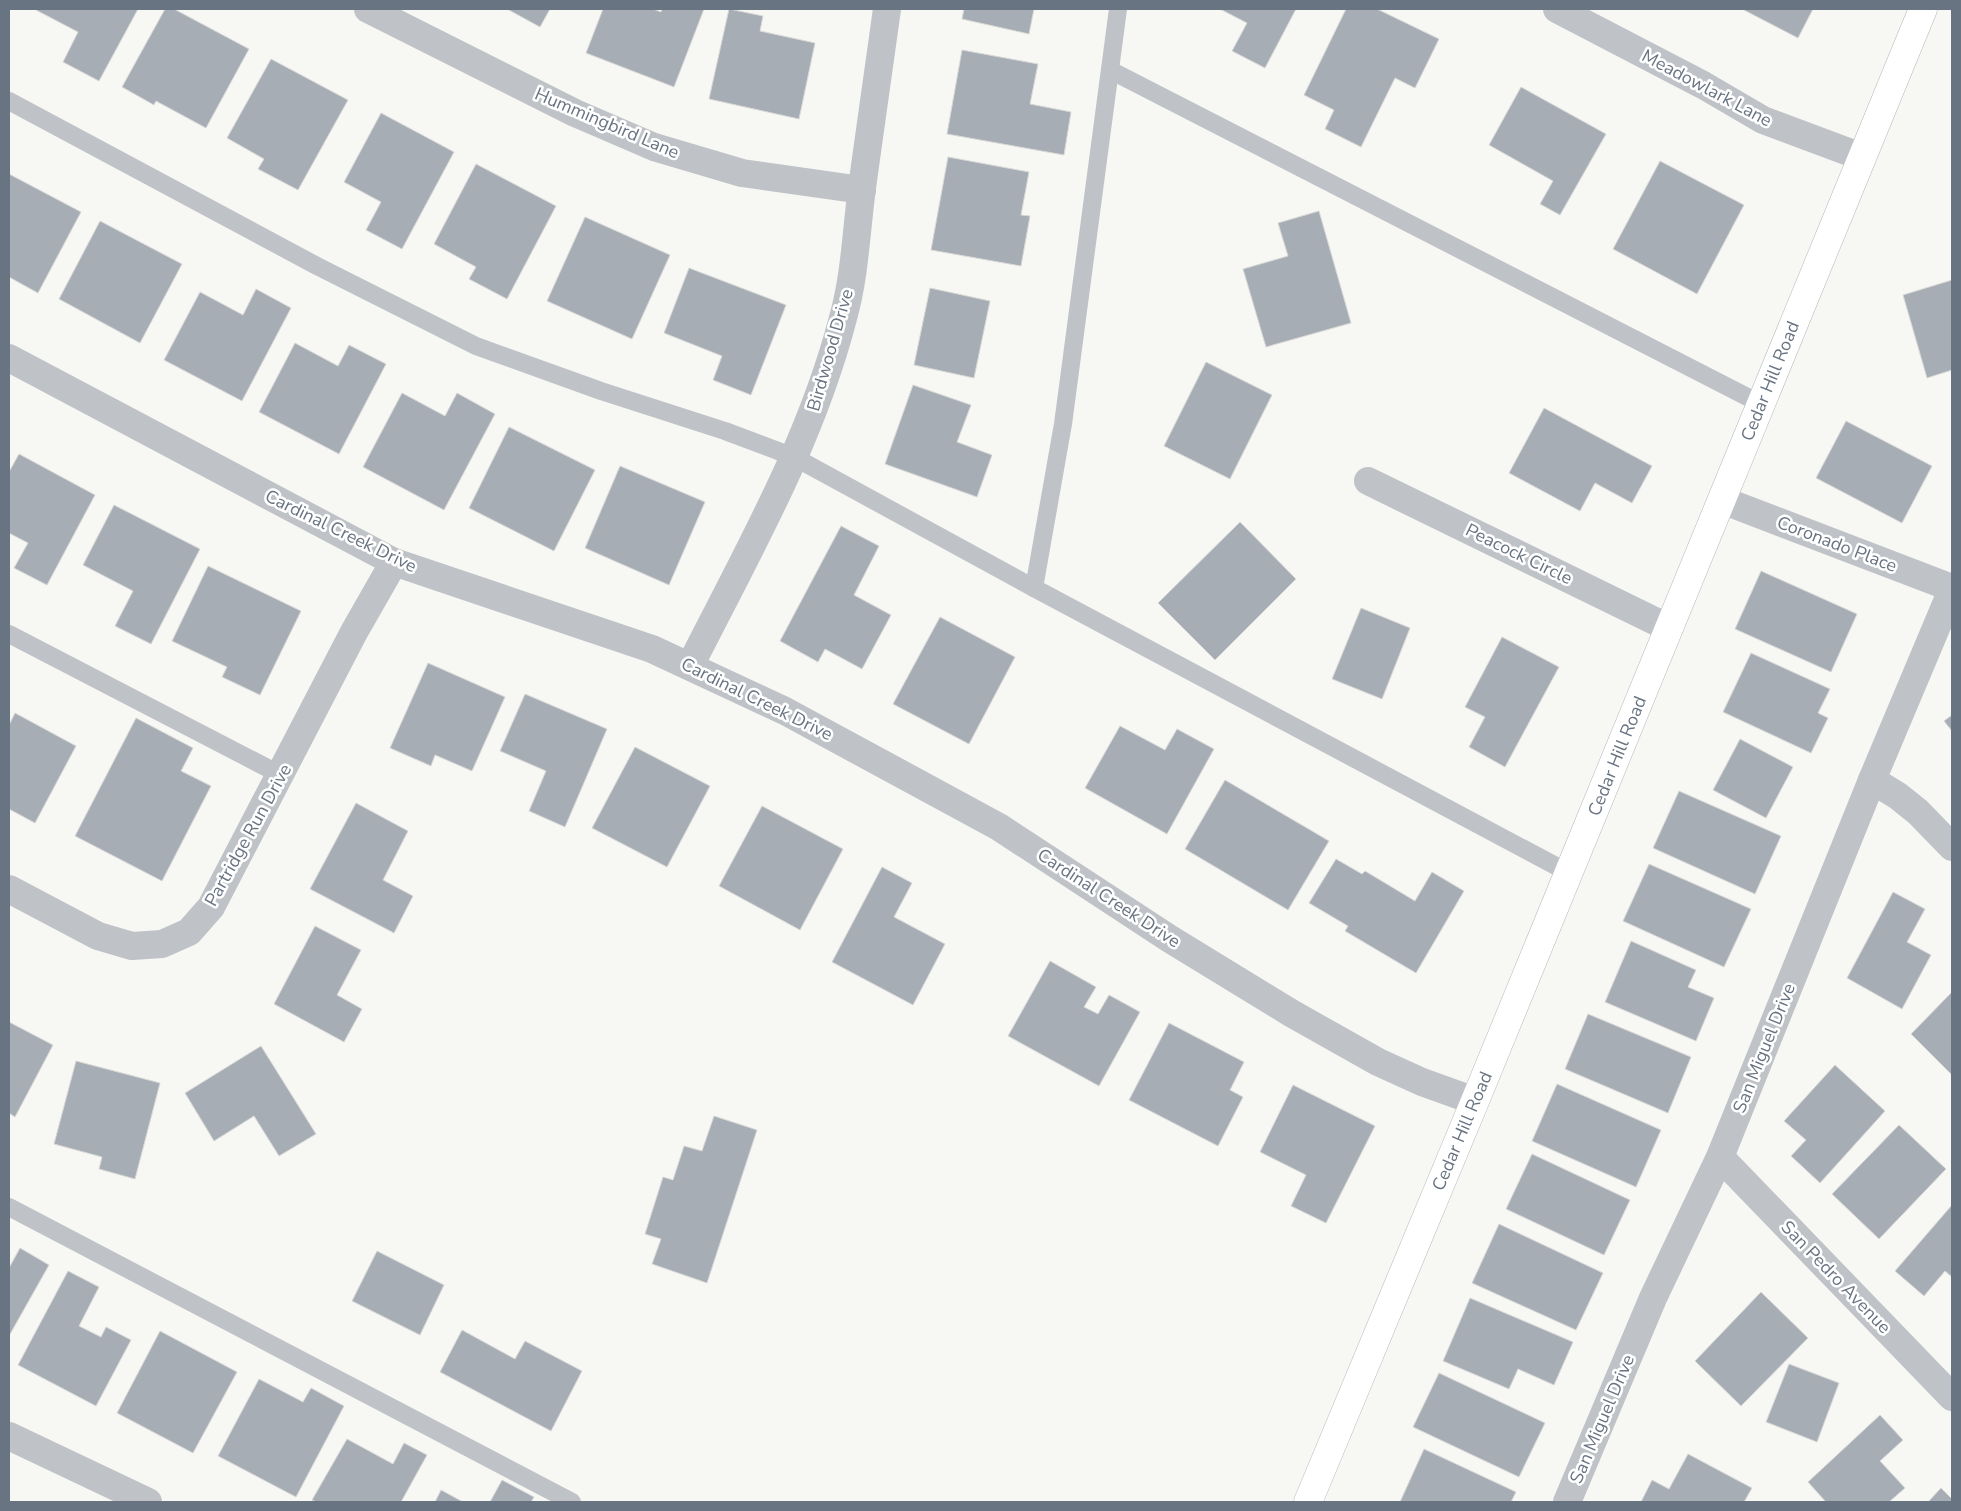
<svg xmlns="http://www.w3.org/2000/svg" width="1961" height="1511" viewBox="0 0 1961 1511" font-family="'Nunito Sans',sans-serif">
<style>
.building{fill:#a7adb4;stroke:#d8d8d7}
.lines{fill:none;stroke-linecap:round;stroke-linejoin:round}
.secondary-casing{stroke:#b4b7bc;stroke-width:29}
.lane{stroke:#bfc2c6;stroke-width:18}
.street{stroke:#bfc2c6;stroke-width:28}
.secondary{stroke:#fff;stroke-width:28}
.labels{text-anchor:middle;stroke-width:5;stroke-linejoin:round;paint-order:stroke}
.street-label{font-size:18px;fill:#697482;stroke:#fff}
</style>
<rect width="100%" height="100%" fill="#f7f7f4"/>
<g class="building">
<polygon points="37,9 138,9 99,81 63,62 78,32 36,10"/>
<polygon points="165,9 174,9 249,49 206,128 156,101 154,105 122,87"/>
<polygon points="507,9 550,9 540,27"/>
<polygon points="603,9 653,9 661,12 662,9 704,9 674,87 586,53"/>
<polygon points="729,9 763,16 760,31 815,43 799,119 709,99"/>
<polygon points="964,9 1034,9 1029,34 962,19"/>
<polygon points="1220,9 1296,9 1265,68 1232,51 1247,23"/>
<polygon points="1346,9 1377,9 1439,39 1415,88 1395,78 1361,147 1325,129 1334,110 1304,95"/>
<polygon points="1742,9 1813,9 1798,38"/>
<polygon points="962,50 1038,64 1030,104 1071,112 1064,155 947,134"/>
<polygon points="271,59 348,100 298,190 258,169 264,159 227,138"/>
<polygon points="1521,87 1606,134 1560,215 1540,204 1553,181 1489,145"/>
<polygon points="381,113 454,152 402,249 366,230 381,202 344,182"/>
<polygon points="948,157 1029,172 1021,215 1030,216 1021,266 931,250"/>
<polygon points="1660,161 1744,205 1697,294 1613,249"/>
<polygon points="476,164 556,206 507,299 469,279 476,267 434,244"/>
<polygon points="9,174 81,212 38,293 9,277"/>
<polygon points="1319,211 1351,323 1266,347 1243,269 1288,256 1278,223"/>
<polygon points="585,217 670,255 632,339 547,301"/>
<polygon points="100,221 182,264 140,343 59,299"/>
<polygon points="689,268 786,305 751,395 713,380 722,356 664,333"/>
<polygon points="1952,280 1952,370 1927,378 1903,295"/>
<polygon points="930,288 990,301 974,378 914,365"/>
<polygon points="256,289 291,308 242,401 164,360 200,292 243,315"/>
<polygon points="295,343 338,366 349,345 386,364 339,454 259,412"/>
<polygon points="1206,362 1272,395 1230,479 1164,446"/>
<polygon points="913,385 971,405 957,442 992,455 977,497 885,464"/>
<polygon points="402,393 445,416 457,393 495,414 444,510 363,467"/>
<polygon points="1544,408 1652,466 1632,503 1595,483 1580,511 1509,473"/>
<polygon points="1846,421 1932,466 1902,523 1816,478"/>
<polygon points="509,427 595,470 554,551 469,508"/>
<polygon points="19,454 95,495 47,585 14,568 28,543 9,533 9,472"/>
<polygon points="620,466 705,502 669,585 585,548"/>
<polygon points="114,505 200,549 151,644 115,626 133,591 83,565"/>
<polygon points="1240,522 1296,579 1215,660 1158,603"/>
<polygon points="841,526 879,546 854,595 891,615 862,669 825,649 818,662 780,641"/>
<polygon points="208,566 301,611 260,695 222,677 227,667 172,641"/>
<polygon points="1761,571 1857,614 1831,672 1735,629"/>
<polygon points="1361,608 1410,628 1382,699 1332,679"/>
<polygon points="940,617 1015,657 969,744 893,704"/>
<polygon points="1502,637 1559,667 1505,767 1469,747 1485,717 1465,707"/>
<polygon points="1751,653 1830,689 1818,713 1828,718 1811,753 1723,712"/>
<polygon points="428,663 505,697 472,771 435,755 431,766 390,748"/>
<polygon points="525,694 607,729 565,827 529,811 546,771 500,751"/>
<polygon points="15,713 76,746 35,823 9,809 9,725"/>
<polygon points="1952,715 1952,731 1944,721"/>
<polygon points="136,718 193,748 181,771 211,786 162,881 75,836"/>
<polygon points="1120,726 1165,750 1177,729 1214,749 1167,834 1085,788"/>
<polygon points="1740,739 1793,767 1766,818 1713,790"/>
<polygon points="635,747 710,786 667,867 592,828"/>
<polygon points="1225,780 1329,841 1288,910 1185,849"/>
<polygon points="1679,791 1781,836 1755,894 1653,848"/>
<polygon points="356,803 408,831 383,880 413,896 394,933 310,889"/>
<polygon points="762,806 843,849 800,930 719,886"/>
<polygon points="1336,859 1362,874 1365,871 1415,901 1432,872 1464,891 1416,973 1345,931 1348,926 1309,903"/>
<polygon points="1649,864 1751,909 1724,967 1623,921"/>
<polygon points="882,867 912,883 894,917 945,944 913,1005 832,962"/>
<polygon points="1893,892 1925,909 1907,942 1931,955 1902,1009 1847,978"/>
<polygon points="315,926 361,950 337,995 362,1009 344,1042 274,1004"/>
<polygon points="1631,941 1696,970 1688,987 1714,998 1696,1041 1605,1002"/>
<polygon points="1050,961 1096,987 1084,1007 1098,1014 1109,995 1140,1012 1099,1086 1008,1036"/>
<polygon points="1952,992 1952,1075 1911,1034"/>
<polygon points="1588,1014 1691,1057 1668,1113 1565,1069"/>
<polygon points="9,1022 53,1045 15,1117 9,1113"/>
<polygon points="1169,1023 1244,1062 1230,1090 1243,1097 1218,1146 1129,1100"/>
<polygon points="261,1046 316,1134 279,1156 254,1116 214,1141 185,1093"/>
<polygon points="76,1061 160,1083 135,1179 99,1169 102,1157 54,1144"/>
<polygon points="1835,1065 1885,1111 1820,1183 1791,1156 1806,1140 1784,1121"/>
<polygon points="1557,1084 1661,1130 1636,1187 1532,1141"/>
<polygon points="1293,1085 1375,1126 1326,1223 1291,1206 1306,1175 1260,1152"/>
<polygon points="714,1116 757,1130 707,1283 652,1264 661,1239 645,1234 663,1177 673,1180 684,1146 702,1151"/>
<polygon points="1899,1125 1946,1169 1879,1239 1832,1194"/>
<polygon points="1532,1154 1630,1200 1604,1255 1506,1209"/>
<polygon points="1952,1205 1952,1277 1945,1271 1924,1296 1895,1271"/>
<polygon points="1499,1224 1603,1273 1576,1330 1472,1283"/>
<polygon points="20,1248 49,1265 9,1336 9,1268"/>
<polygon points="377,1251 444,1285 420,1335 352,1301"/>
<polygon points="68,1271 99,1287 79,1326 101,1337 106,1327 131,1340 96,1406 18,1365"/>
<polygon points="1761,1292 1808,1338 1741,1406 1695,1361"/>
<polygon points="1470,1298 1573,1342 1554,1385 1518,1369 1509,1389 1443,1361"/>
<polygon points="462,1330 515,1359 525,1341 582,1371 551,1431 440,1372"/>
<polygon points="160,1331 237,1372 193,1453 117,1413"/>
<polygon points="1789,1364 1839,1383 1817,1442 1766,1422"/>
<polygon points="1439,1373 1545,1423 1519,1477 1413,1427"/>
<polygon points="259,1379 303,1402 311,1388 344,1406 296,1497 218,1456"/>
<polygon points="1880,1415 1903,1440 1880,1461 1905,1488 1889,1502 1826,1502 1808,1482"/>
<polygon points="347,1439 393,1464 404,1443 427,1455 401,1502 316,1502 312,1500"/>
<polygon points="1424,1449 1516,1492 1511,1502 1400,1502"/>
<polygon points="1688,1454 1752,1488 1744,1502 1641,1502 1652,1480 1669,1489"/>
<polygon points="502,1480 534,1497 531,1502 490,1502"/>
<polygon points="1941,1488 1952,1499 1952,1502 1928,1502"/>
<polygon points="441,1490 463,1502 435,1502"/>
</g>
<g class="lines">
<defs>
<polyline id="secondary" points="1308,1502 1475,1101 1923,9"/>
</defs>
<use href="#secondary" class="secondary-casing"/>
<g class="lane">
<polyline points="1110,70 1761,404"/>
<polyline points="9,101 317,266 476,346 601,391 725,431 794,457 1034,588 1569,873"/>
<polyline points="1034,588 1063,424 1118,9"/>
<polyline points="9,634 281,775"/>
<polyline points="9,1207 572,1502"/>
</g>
<g class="street">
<polyline points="368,9 575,113 654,147 742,173 862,190"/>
<polyline points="1557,9 1703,85 1763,120 1862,157"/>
<polyline points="9,358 394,562 652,649 785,711 999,827 1170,939 1291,1013 1378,1062 1422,1082 1475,1101"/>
<polyline points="1368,481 1669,628"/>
<polyline points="1722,500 1952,588"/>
<path d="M 690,666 C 747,553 811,442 843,318 C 855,276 856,232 862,188 C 870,128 879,68 887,9"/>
<polyline points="1872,780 1898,796 1918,812 1952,847"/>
<polyline points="9,889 98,936 132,946 162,944 189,932 211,907 354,632 394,562"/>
<polyline points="1720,1157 1952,1397"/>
<polyline points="9,1436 148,1502"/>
<polyline points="1567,1502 1653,1298 1720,1157 1872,780 1952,590"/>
</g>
<use href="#secondary" class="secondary"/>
</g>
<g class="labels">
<g class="street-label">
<text transform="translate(1707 88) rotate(28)" y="6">Meadowlark Lane</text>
<text transform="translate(607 123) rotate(23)" y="6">Hummingbird Lane</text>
<text transform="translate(830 350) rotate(-74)" y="6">Birdwood Drive</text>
<text transform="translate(1770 381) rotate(-68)" y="6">Cedar Hill Road</text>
<text transform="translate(341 531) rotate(26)" y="6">Cardinal Creek Drive</text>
<text transform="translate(1837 544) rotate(21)" y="6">Coronado Place</text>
<text transform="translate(1519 554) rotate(26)" y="6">Peacock Circle</text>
<text transform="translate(757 699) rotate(26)" y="6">Cardinal Creek Drive</text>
<text transform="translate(1617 756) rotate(-68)" y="6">Cedar Hill Road</text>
<text transform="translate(248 835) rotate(-61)" y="6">Partridge Run Drive</text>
<text transform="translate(1109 898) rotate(33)" y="6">Cardinal Creek Drive</text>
<text transform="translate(1764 1048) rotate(-68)" y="6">San Miguel Drive</text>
<text transform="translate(1462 1131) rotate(-67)" y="6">Cedar Hill Road</text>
<text transform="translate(1836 1277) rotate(46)" y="6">San Pedro Avenue</text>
<text transform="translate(1602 1419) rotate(-67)" y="6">San Miguel Drive</text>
</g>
</g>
<rect width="1961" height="1511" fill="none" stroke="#697482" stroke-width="20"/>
</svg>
